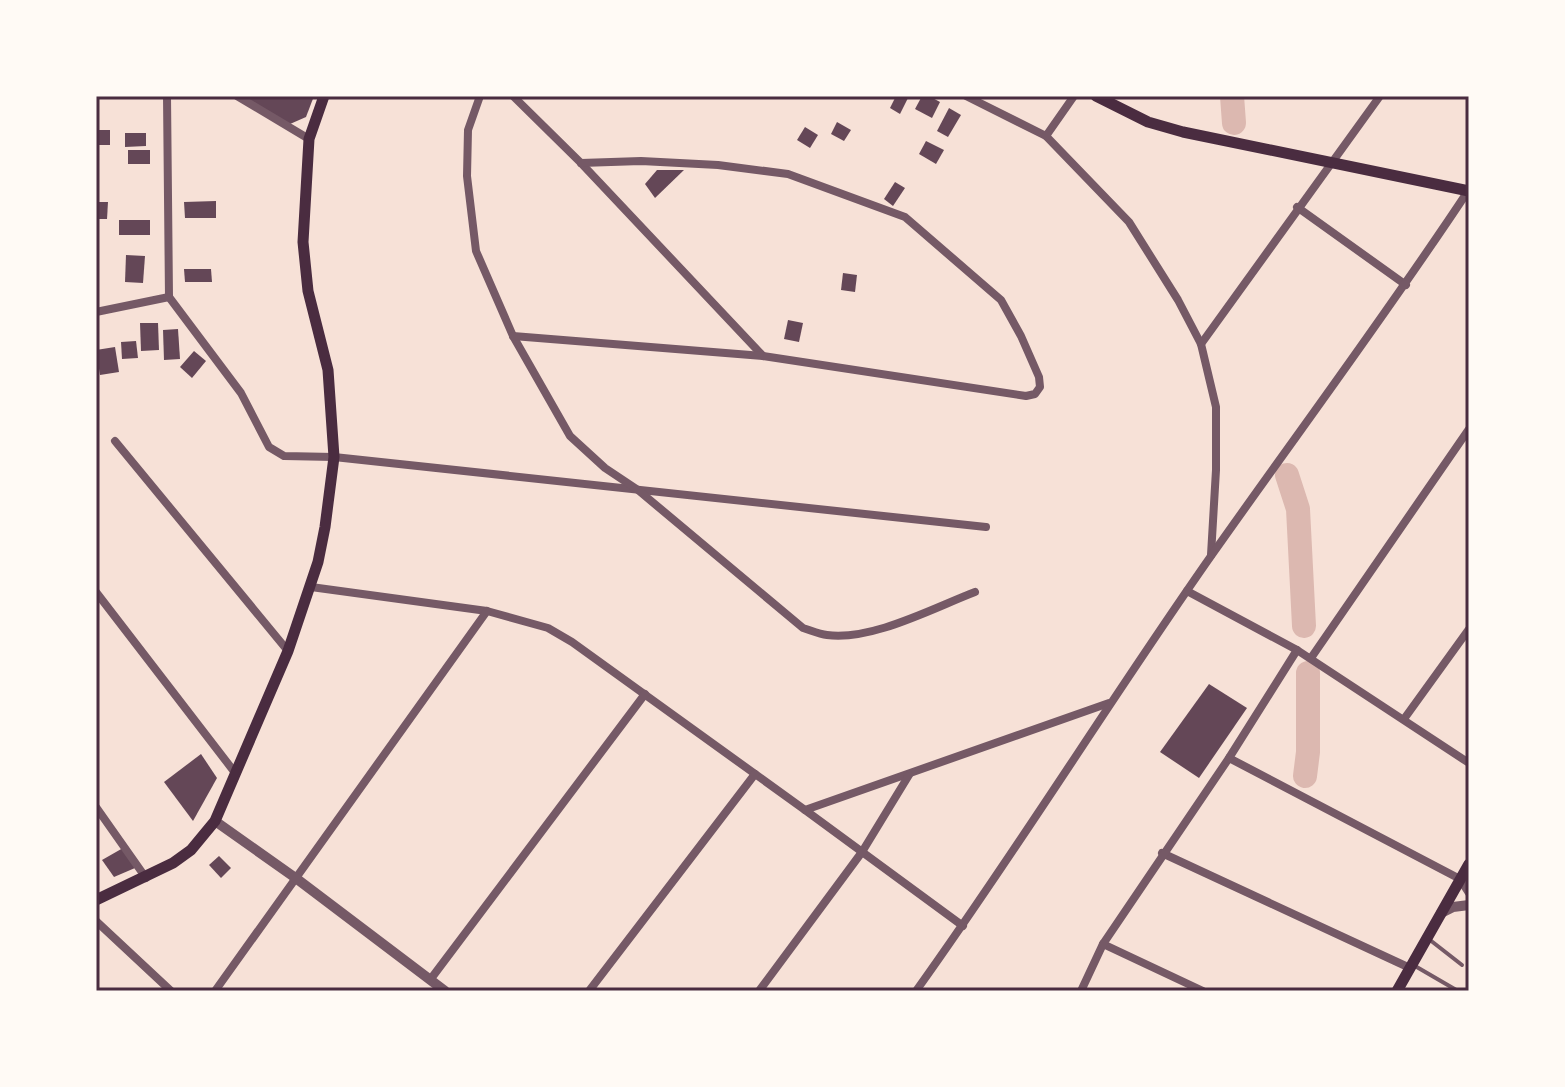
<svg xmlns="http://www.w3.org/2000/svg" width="1565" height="1087" viewBox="0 0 1565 1087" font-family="Signika,sans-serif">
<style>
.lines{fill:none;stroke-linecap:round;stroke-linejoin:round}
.river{stroke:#dcb8b0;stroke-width:24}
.building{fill:#644757}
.service{stroke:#755966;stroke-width:4}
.minor{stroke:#755966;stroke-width:8}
.tertiary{stroke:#755966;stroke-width:10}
.secondary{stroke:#4a2c40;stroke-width:11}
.neatline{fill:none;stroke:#4a2c40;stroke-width:3}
</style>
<rect width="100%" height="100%" fill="#f7e1d7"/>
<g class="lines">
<g class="river">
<polyline points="1232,96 1234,123"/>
<polyline points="1287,475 1298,509 1304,626"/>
<polyline points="1305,776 1308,752 1308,673"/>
</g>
</g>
<g class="building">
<polygon points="242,96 314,96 306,117 290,124"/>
<polygon points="896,96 909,96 900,114 890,108"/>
<polygon points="922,96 929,96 940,102 932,118 915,109"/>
<polygon points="949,108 961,115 948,137 937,131"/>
<polygon points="837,122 851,130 844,141 831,134"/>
<polygon points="805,127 818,135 810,148 797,140"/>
<rect x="96" y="130" width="14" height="15"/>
<polygon points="125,133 146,133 146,146 125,147"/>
<polygon points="926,141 944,150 936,164 919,154"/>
<rect x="128" y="150" width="22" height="14"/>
<polygon points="657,170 684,170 655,198 645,184"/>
<polygon points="895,182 905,188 893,206 884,199"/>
<polygon points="216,201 216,218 185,218 184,202"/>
<polygon points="96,202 108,202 107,219 96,219"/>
<rect x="119" y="220" width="31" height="15"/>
<polygon points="126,255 145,256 143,283 125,282"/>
<polygon points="184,269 211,269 212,282 185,282"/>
<polygon points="843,273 857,275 855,292 841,290"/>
<polygon points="788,320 803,323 799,342 784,339"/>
<polygon points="140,323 158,323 159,350 141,351"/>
<polygon points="178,329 180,359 164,360 163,330"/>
<polygon points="136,341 138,358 122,359 121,342"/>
<polygon points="115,347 119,372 100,375 96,350"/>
<polygon points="194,351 206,361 192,378 180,367"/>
<polygon points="1209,684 1247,708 1199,778 1160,752"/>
<polygon points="201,754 217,778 193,821 164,782"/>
<polygon points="123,848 135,868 114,877 102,860"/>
<polygon points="219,856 231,868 221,878 209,865"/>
</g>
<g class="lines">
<g class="service">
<polyline points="1430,940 1462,965"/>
<polyline points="1415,966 1458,991"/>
</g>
<g class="minor">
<polyline points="167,96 169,297 241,393 269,447 284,456 334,457 986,527"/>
<polyline points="237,96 309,139"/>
<path d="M 480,96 L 468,130 L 467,176 L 476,251 L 513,336 L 570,436 L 605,468 L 638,490 L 803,628 C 810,630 819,634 827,635 C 872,641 933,608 975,592"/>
<polyline points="513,96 581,163 763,356"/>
<polyline points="966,96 1046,136 1129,222 1178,300 1201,344 1216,407 1216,470 1211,555"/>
<polyline points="1046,136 1074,96"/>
<polyline points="1297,207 1406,285"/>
<polyline points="96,312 169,297"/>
<polyline points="513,336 763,356 1026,396 1035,394 1040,387 1039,377 1021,336 1001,300 905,217 788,174 718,165 641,161 581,163"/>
<polyline points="1201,344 1380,96"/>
<polyline points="115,441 288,651"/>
<polyline points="311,587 487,611 548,628 572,642 805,810 1109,703"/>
<polyline points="1187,591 1297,650 1469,763"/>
<polyline points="96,592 236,774"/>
<polyline points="1311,658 1469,429"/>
<polyline points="1404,719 1469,629"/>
<polyline points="1229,758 1460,879 1469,893"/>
<polyline points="96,807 146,878"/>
<polyline points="805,810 963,926"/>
<polyline points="1162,853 1410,968"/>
<polyline points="96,921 171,991"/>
<polyline points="1103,944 1203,991"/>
<polyline points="430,980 645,694"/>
<polyline points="215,991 487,611"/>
<polyline points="589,991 755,774"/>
<polyline points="759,991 862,852 909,775"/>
<path d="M 916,991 C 1018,849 1110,700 1211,556 C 1297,434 1386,315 1468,191"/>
<polyline points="1081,991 1103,944 1229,758 1297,650"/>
</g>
<g class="tertiary">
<polyline points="215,821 297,879 445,991"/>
<polyline points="1441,913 1453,907 1469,905"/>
</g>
<g class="secondary">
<polyline points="1096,96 1148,122 1183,132 1469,191"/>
<polyline points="96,900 173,863 191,850 215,821 288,651 318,562 325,527 334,457 328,370 308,291 303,242 309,139 324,96"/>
<polyline points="1397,991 1469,864"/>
</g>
</g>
<rect width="1565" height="1087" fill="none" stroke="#fffaf5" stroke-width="196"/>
<rect x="98" y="98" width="1369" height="891" class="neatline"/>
</svg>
